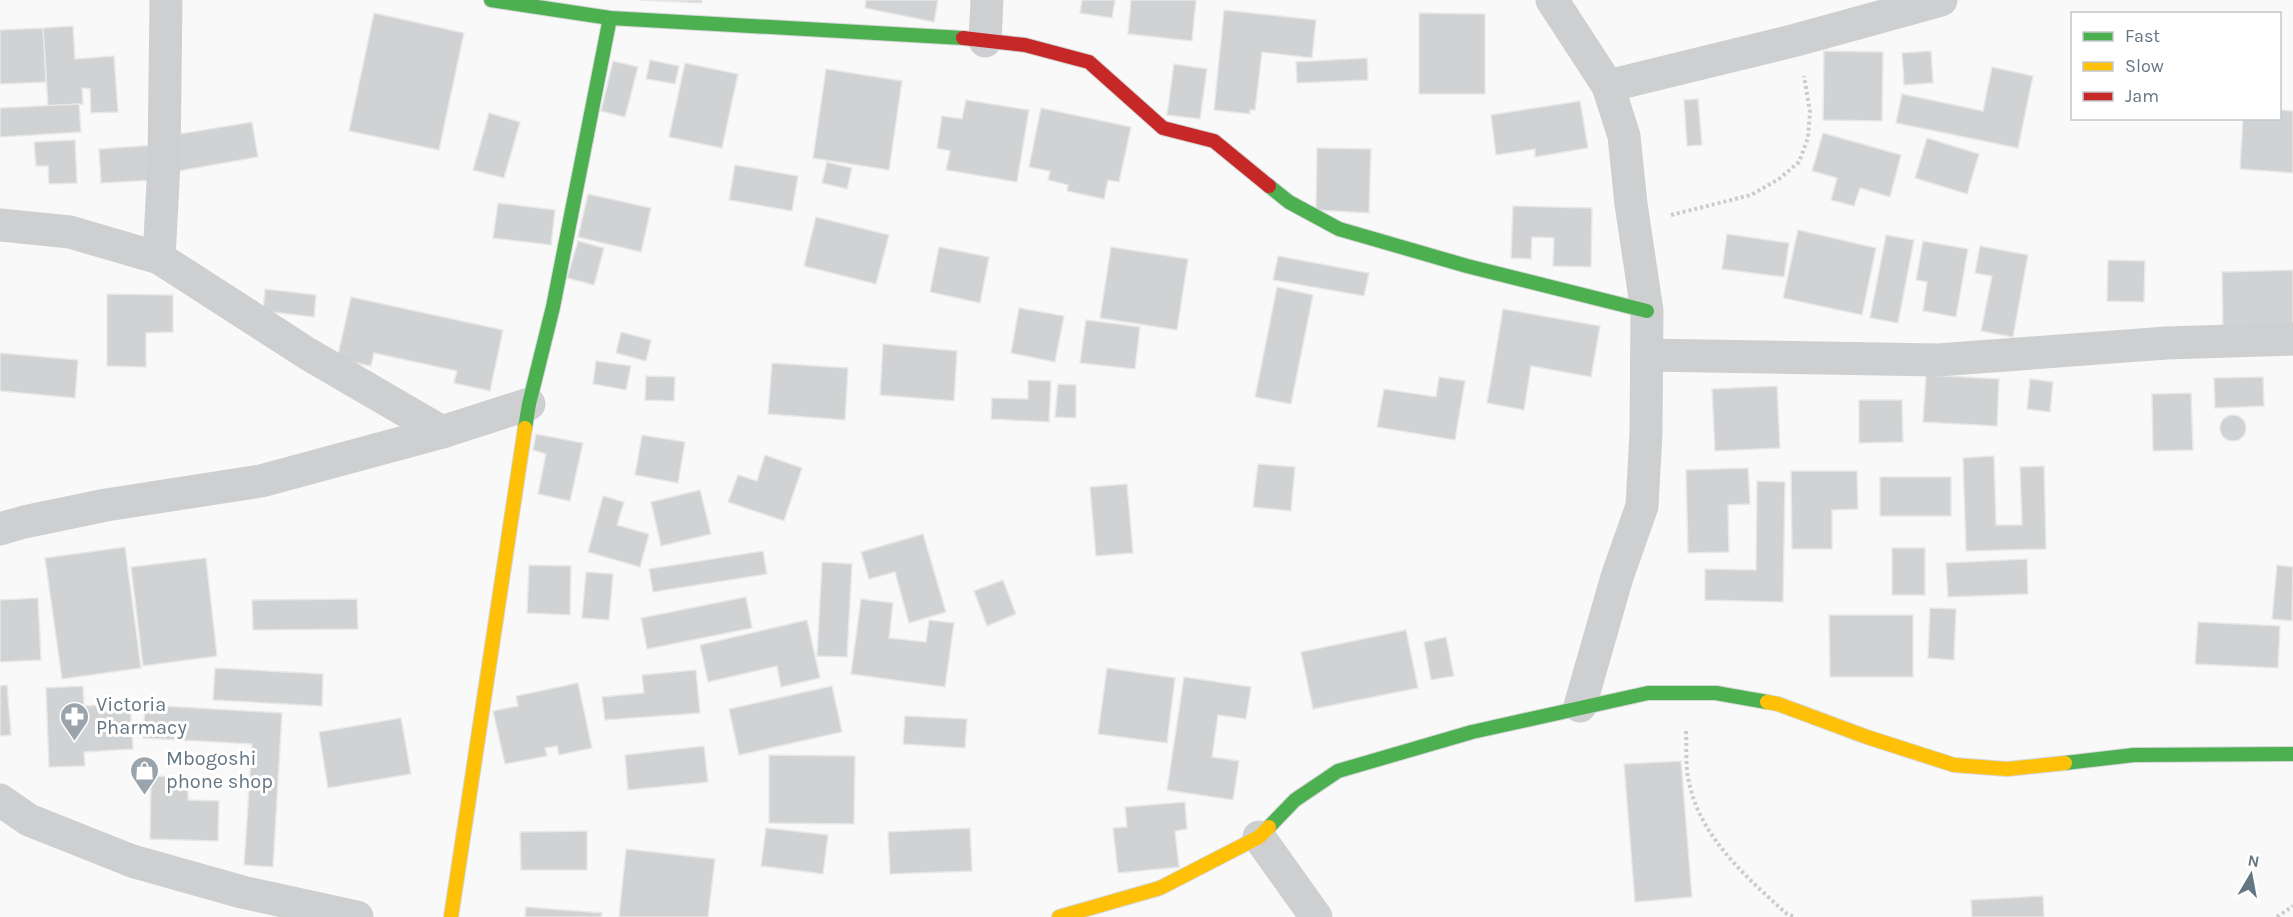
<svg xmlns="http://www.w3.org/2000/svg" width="2293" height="917" viewBox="0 0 2293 917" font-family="Karla,sans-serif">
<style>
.building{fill:#d0d2d3;stroke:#e8e8e8;stroke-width:1.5}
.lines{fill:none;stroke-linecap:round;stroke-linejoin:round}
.fast-casing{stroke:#d5d6d7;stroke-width:16}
.slow-casing{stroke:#d5d6d7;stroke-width:16}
.jam-casing{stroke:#d5d6d7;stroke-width:16}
.path{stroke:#cbcccd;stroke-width:4;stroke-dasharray:3 3;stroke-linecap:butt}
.street{stroke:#cecfd0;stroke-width:33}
.fast{stroke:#4caf50;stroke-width:14}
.slow{stroke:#ffc107;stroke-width:14}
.jam{stroke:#c62828;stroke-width:14}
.labels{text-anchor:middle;stroke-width:6;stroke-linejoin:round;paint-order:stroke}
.poi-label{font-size:20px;fill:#657683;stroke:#fff;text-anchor:start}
</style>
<rect width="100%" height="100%" fill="#f9f9f9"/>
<g class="building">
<polygon points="639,0 702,0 702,3"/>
<polygon points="866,0 938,0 934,22 865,8"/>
<polygon points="1082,0 1115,0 1112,18 1080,13"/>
<polygon points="1131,0 1196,0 1192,41 1128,34"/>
<polygon points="1224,10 1316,20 1312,58 1262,52 1255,110 1250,110 1250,114 1214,110"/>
<polygon points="374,13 464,33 439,150 349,131"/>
<polygon points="1419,13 1485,14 1485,94 1419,94"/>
<polygon points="73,26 75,59 114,56 118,112 91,113 90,89 82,88 83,104 48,106 43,28"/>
<polygon points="43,28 46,82 0,84 0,30"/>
<polygon points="1824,51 1883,52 1882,121 1823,120"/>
<polygon points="1931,51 1933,83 1904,85 1902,53"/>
<polygon points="1367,58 1368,80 1297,83 1296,62"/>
<polygon points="650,60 679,66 675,84 646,79"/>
<polygon points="613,61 638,67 625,117 601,111"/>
<polygon points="685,63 738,74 722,148 669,137"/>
<polygon points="1174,64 1207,69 1200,119 1167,115"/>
<polygon points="1992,67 2033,76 2018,148 1896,123 1902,94 1983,111"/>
<polygon points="826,69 902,81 889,170 813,158"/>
<polygon points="1698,99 1702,145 1687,146 1684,100"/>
<polygon points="966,100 1029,110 1017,182 946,170 950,151 937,148 942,116 962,119"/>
<polygon points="1580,101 1588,148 1535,157 1535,149 1496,155 1491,115"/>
<polygon points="79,104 81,132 0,137 0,108"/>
<polygon points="1041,108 1131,127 1119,182 1108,180 1104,199 1067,191 1068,185 1048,180 1050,171 1029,167"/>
<polygon points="2280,110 2293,111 2293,173 2240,169 2243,118 2280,118"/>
<polygon points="489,113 520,122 504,178 473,170"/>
<polygon points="252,122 258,157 179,171 173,135"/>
<polygon points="1823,133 1901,155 1890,197 1860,188 1854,206 1831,200 1837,178 1812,171"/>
<polygon points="1927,138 1979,154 1967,194 1915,178"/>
<polygon points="75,140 77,183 49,184 48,166 36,166 34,142"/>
<polygon points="155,145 157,180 101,183 99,149"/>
<polygon points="1317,148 1371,149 1369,213 1316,210"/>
<polygon points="827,162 852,168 847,189 822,183"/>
<polygon points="735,165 798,176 792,211 729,200"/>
<polygon points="588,194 651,208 641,252 578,237"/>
<polygon points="498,203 555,210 551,245 493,238"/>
<polygon points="1513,206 1592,208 1591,267 1553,266 1554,238 1532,237 1531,259 1511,258"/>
<polygon points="816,217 889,235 876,284 804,266"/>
<polygon points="1798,230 1876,248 1862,315 1783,298"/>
<polygon points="1727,234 1789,243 1784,277 1722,269"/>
<polygon points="1886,235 1914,240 1898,323 1870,318"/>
<polygon points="578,241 604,248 594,285 567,278"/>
<polygon points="1923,241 1968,249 1956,317 1923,311 1927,282 1916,280"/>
<polygon points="1980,246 2028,255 2013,337 1981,331 1992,276 1975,273"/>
<polygon points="939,247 989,257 980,303 930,292"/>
<polygon points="1111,247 1188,259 1177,330 1100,318"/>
<polygon points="1278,256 1369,273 1364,296 1273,280"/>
<polygon points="2108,260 2145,261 2144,302 2107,301"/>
<polygon points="2293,270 2293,329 2223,331 2222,272"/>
<polygon points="1277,287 1313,295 1291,404 1255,397"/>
<polygon points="265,289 316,295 314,317 263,311"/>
<polygon points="107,294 173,295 173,332 146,333 146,367 107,366"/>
<polygon points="351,297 503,330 490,391 454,383 457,371 374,353 371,366 337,359"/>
<polygon points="1019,308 1064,316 1055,362 1011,353"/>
<polygon points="1503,309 1600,326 1591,377 1531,366 1524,410 1487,403"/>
<polygon points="1086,320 1140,327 1135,369 1080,363"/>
<polygon points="621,332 651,340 646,361 616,353"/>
<polygon points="883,344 957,351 954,401 880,395"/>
<polygon points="0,353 78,360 75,398 0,391"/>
<polygon points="596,361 631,366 626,390 593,384"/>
<polygon points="772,363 848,368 845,420 768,414"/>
<polygon points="1926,375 1999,379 1997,426 1923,422"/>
<polygon points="646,376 675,377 674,401 645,400"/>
<polygon points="1439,377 1465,381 1455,440 1377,427 1384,389 1436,397"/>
<polygon points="2263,377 2264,406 2215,408 2214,378"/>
<polygon points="2030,379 2053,382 2050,412 2027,409"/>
<polygon points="1028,380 1051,381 1049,422 991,419 992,398 1028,399"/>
<polygon points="1058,384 1076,385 1076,418 1055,417"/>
<polygon points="1777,386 1780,448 1715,451 1712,389"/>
<polygon points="2191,393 2193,450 2153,451 2152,394"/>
<polygon points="1859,400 1902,400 1903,442 1859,443"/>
<circle cx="2233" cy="428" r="13"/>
<polygon points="536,434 583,443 570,501 538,494 546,454 533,450"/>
<polygon points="642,435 685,442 678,483 635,475"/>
<polygon points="765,455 802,468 784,521 728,502 738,475 757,481"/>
<polygon points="1994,456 1996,525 2022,525 2020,467 2044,466 2046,549 1966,551 1963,458"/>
<polygon points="1258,464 1295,467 1291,511 1253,507"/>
<polygon points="1748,468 1750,504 1728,505 1729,552 1688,553 1686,470"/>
<polygon points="1791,471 1857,471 1858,509 1832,510 1832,549 1792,549"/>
<rect x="1880" y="477" width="71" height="39"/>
<polygon points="1757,481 1785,482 1783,602 1705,600 1705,569 1756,570"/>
<polygon points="1127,484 1133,553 1096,556 1090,487"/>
<polygon points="700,490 711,534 661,546 651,502"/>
<polygon points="603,496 624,502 617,525 649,534 640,567 588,552"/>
<polygon points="923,534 946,612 909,623 895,572 869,579 861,552"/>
<polygon points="125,547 141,668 62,679 45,558"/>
<rect x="1892" y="548" width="33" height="47"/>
<polygon points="763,551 767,574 653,592 649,569"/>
<polygon points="206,558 217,656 143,666 131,567"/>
<polygon points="2027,559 2028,594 1948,597 1946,563"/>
<polygon points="822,562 852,564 847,657 817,656"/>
<polygon points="529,565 571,566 570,615 527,613"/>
<polygon points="2277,565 2293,567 2292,621 2272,619"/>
<polygon points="586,572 613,574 609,620 582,618"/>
<polygon points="1003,580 1016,614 987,626 974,591"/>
<polygon points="746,597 752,628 647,649 641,618"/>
<polygon points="38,598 41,660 0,662 0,600"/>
<polygon points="357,599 358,629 253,630 252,600"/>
<polygon points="861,599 893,603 889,638 926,642 929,620 954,623 945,687 851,674"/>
<polygon points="1930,608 1956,609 1954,660 1928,658"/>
<polygon points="1829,615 1913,615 1913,677 1830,677"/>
<polygon points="807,620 820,678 781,687 777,666 708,682 700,645"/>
<polygon points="2198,622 2280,626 2278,668 2195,664"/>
<polygon points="1406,630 1418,688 1313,709 1301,652"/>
<polygon points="1446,637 1454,676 1431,680 1424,642"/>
<polygon points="215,668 323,674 322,706 213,700"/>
<polygon points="1107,668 1175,678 1167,743 1098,734"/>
<polygon points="696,670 700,713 605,720 602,697 644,693 642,675"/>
<polygon points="1184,677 1251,687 1246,719 1218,715 1212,757 1239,761 1233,800 1167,790"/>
<polygon points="578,683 592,748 559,755 557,746 545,748 547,756 505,764 493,711 518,706 516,696"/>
<polygon points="7,685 11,735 0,736 0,686"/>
<polygon points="83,686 84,706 130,703 133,749 84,752 85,766 49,767 46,688"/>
<polygon points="832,686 842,732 739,755 729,709"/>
<polygon points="145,705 282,713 273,867 244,865 252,744 143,738"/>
<polygon points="905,716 967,719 965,748 903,744"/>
<polygon points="401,718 411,774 328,788 319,732"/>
<polygon points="704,746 708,782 628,790 625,755"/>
<polygon points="769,755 855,756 854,824 769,823"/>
<polygon points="1681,761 1692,897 1635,902 1624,764"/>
<polygon points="151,776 188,777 188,800 219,801 218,841 150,839"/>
<polygon points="1185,802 1187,829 1175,831 1179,867 1118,873 1113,828 1127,827 1125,807"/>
<polygon points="766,828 828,835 823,874 761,866"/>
<polygon points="970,828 972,871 890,874 888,832"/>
<polygon points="587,831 587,870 521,870 520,832"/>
<polygon points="626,849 715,859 708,917 619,917"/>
<polygon points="2043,896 2044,917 1972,917 1971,900"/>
<polygon points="526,907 602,913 601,917 525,917"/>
</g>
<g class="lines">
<defs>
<g id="fast">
<polyline points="491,0 610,18 963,38"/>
<polyline points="1269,186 1289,202 1339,229 1467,266 1647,311"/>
<polyline points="525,428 529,404 553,307 610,18"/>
<polyline points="2065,763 2134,755 2293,754"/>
<polyline points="1269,827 1295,800 1338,771 1472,732 1648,693 1716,693 1767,702"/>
</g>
<g id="slow">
<polyline points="1767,702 1778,704 1867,737 1954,765 2007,769 2065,763"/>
<polyline points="451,917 525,428"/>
<polyline points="1059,917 1160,888 1259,837 1269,827"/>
</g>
<polyline id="jam" points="963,38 1025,45 1089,62 1163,128 1214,141 1269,186"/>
</defs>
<use href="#fast" class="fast-casing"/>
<use href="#slow" class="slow-casing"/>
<use href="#jam" class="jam-casing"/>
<g class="path">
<polyline points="1671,215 1751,195 1779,179 1799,162 1808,138 1810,112 1804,76"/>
<path d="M 1686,731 C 1687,748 1685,766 1689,782 C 1700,837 1747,878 1787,914 L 1795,917"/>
<polyline points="2277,917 2293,906"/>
</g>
<g class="street">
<polyline points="1552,0 1608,86 1624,136 1631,204 1647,311 1646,433 1642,506 1617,577 1580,706"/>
<polyline points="985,41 987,0"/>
<polyline points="1608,86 1796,40 1941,0"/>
<polyline points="0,225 70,232 159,258 308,354 442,432"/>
<polyline points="159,258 164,163 166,0"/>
<polyline points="1647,355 1938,360 2166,343 2293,339"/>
<polyline points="0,529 24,522 106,505 261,481 442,432 529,404"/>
<polyline points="0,800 29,820 132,861 242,892 357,917"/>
<polyline points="1259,837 1316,917"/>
</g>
<use href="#fast" class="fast"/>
<use href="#slow" class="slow"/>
<use href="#jam" class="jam"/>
</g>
<defs>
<symbol id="pharmacy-pin" viewBox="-11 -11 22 30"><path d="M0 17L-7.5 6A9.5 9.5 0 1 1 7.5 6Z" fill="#99a4ac" stroke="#fff"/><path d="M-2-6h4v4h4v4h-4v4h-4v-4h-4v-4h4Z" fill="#fff"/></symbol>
<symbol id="shop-pin" viewBox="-11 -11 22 30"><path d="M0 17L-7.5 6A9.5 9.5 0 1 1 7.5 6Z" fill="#99a4ac" stroke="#fff"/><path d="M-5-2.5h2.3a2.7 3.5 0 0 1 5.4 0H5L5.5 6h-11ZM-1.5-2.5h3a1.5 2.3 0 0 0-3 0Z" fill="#fff"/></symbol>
</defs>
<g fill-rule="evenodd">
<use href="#pharmacy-pin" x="58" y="700" width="33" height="45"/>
<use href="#shop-pin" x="128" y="754" width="33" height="45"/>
</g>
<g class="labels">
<g class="poi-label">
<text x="96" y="711">Victoria<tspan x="96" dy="23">Pharmacy</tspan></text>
<text x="166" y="765">Mbogoshi<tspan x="166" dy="23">phone shop</tspan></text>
</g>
</g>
<rect x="2071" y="12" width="210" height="108" fill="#ffffff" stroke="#c1c8cd" stroke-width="1.5"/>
<rect x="2083" y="32" width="30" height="9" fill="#4caf50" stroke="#c1c8cd" stroke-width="1.5"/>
<text x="2125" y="42" font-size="18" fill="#657683">Fast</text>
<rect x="2083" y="62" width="30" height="9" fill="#ffc107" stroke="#c1c8cd" stroke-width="1.5"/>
<text x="2125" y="72" font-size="18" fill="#657683">Slow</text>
<rect x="2083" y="92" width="30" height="9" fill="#c62828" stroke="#c1c8cd" stroke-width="1.5"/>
<text x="2125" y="102" font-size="18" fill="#657683">Jam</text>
<g transform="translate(2251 875) rotate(10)" stroke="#ffffff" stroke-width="4.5" paint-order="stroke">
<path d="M0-4.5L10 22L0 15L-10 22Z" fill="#657683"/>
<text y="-9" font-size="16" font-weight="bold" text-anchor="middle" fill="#657683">N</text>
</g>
</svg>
